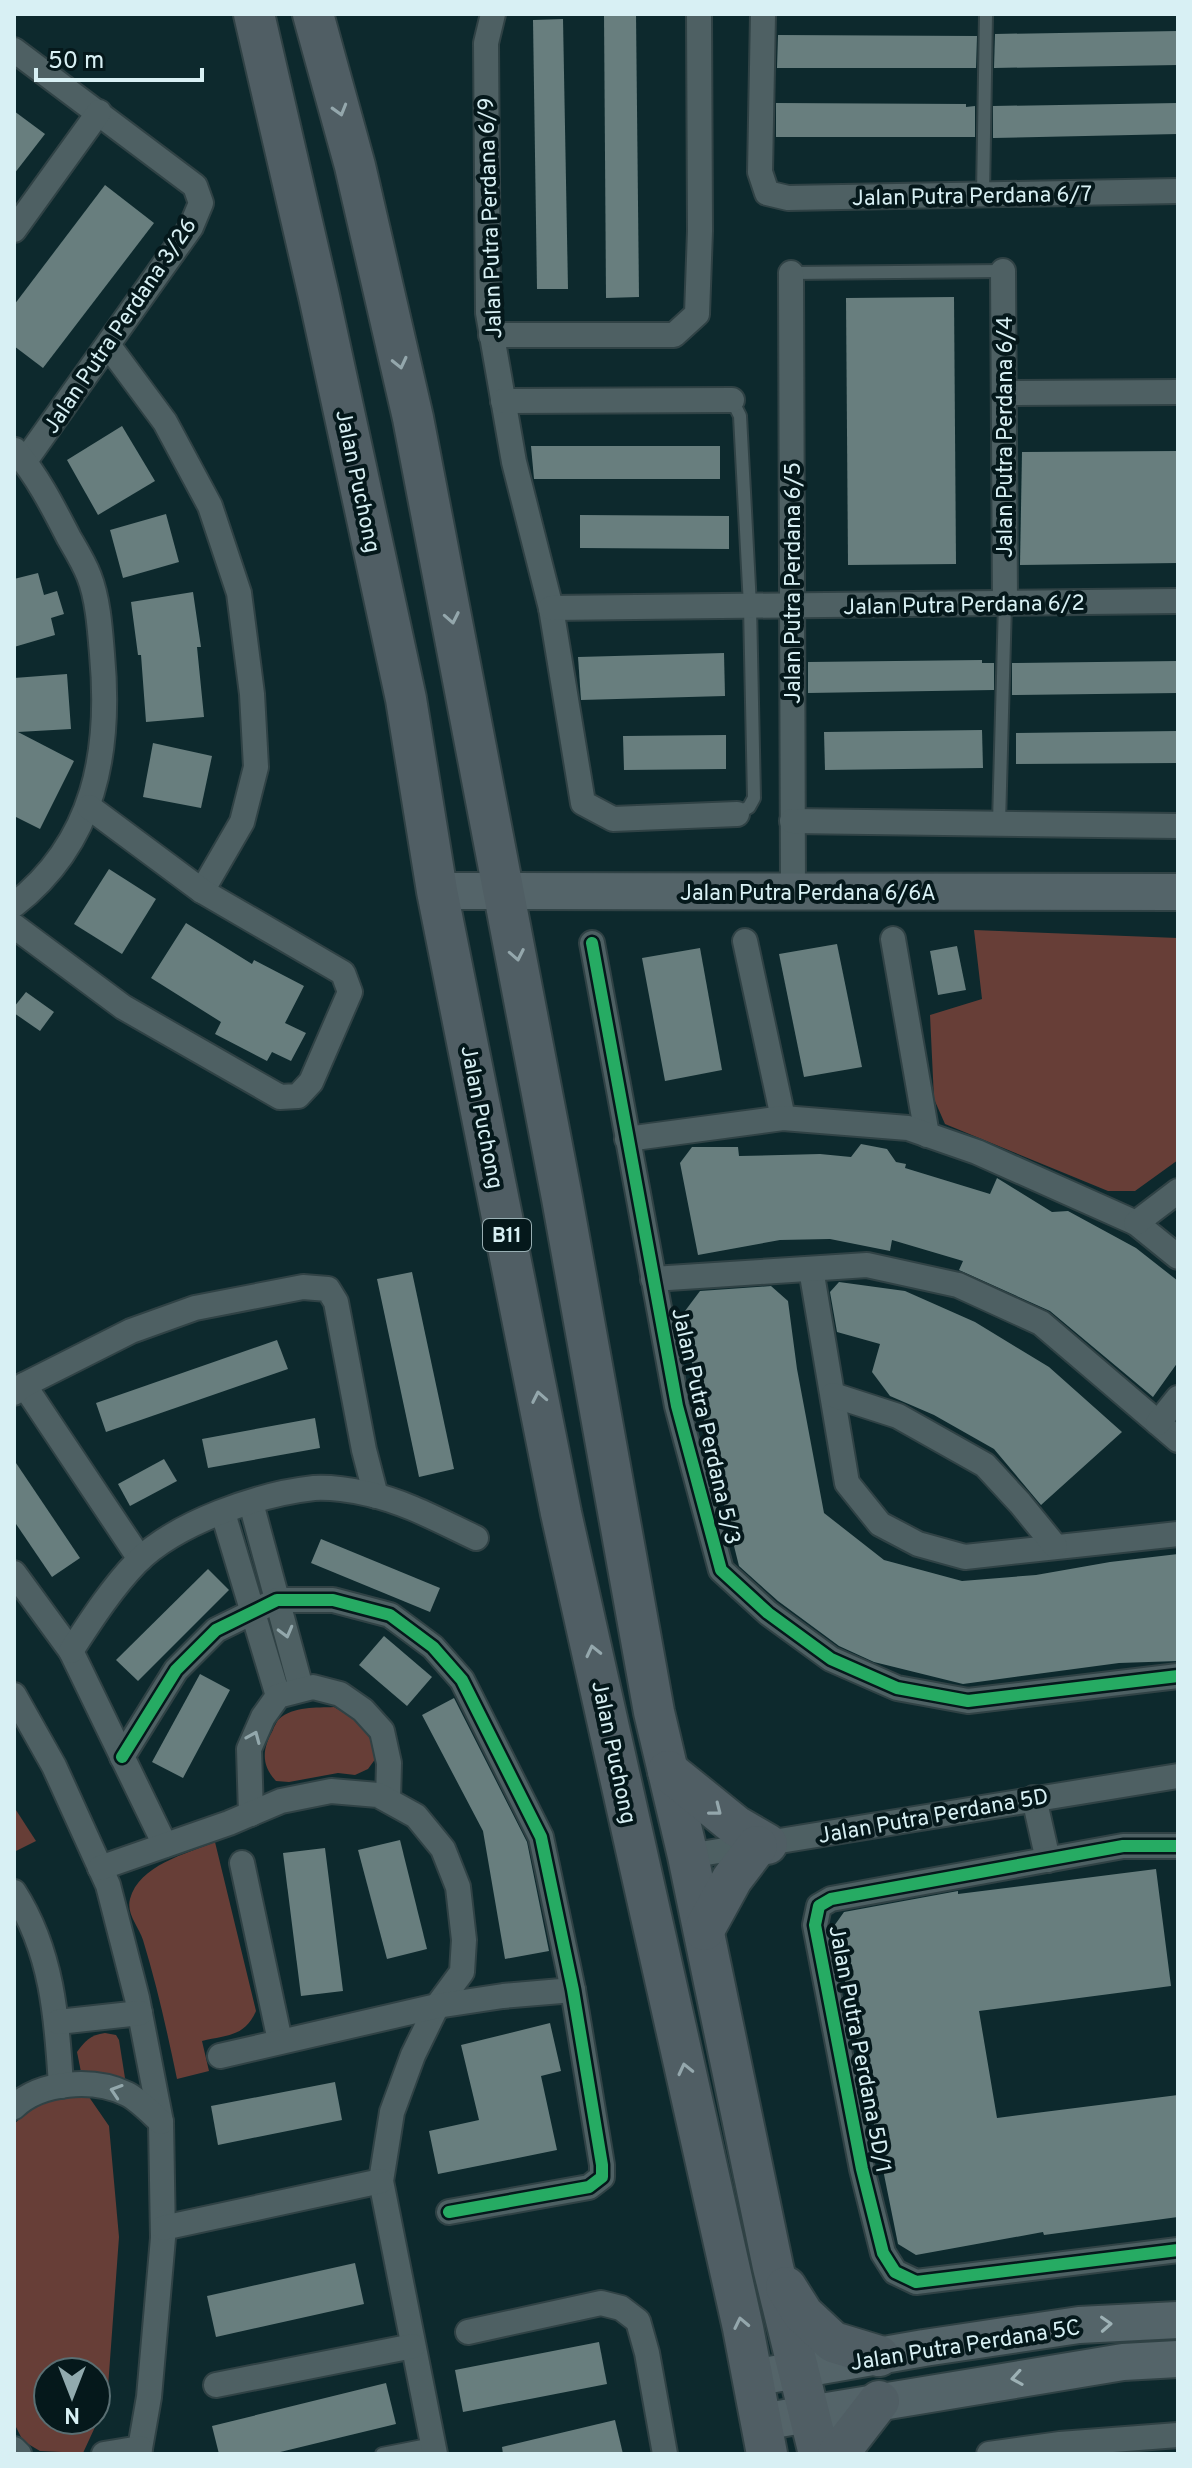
<svg xmlns="http://www.w3.org/2000/svg" width="1192" height="2468" viewBox="0 0 1192 2468" font-family="Overpass,sans-serif">
<style>
.green{fill:#673e37;fill-rule:evenodd}
.building{fill:#687e7e}
.lines{fill:none;stroke-linecap:round;stroke-linejoin:round}
.lane-casing{stroke:#304245;stroke-width:16}
.street-casing{stroke:#304245;stroke-width:28}
.secondary-casing{stroke:#304245;stroke-width:40}
.primary-casing{stroke:#304245;stroke-width:44}
.lane{stroke:#4e6063;stroke-width:12}
.street{stroke:#4e6063;stroke-width:24}
.secondary{stroke:#546469;stroke-width:36}
.primary{stroke:#505e64;stroke-width:40}
.cycleway-casing{stroke:#05181b;stroke-width:17}
.cycleway{stroke:#26ab63;stroke-width:12}
.oneway{stroke:#94a7ac}
.oneway2{stroke:#93a8ac}
.oneway3{stroke:#9db1b5}
.labels{text-anchor:middle;stroke-width:8;stroke-linejoin:round;paint-order:stroke}
.shield{fill:#05181b;stroke:#99afb3;stroke-width:2}
.shield-label{font-size:20px;font-weight:bold;fill:#d8f0f4}
.street-label{font-size:22px;fill:#d8f0f4;stroke:#05181b}
</style>
<rect width="100%" height="100%" fill="#0d292d"/>
<g class="green">
<polygon points="974,930 1178,938 1178,1160 1135,1191 1108,1191 945,1124 934,1099 930,1015 982,999"/>
<path d="M 334,1707 C 358,1721 371,1730 376,1758 L 368,1769 L 355,1775 L 338,1773 L 289,1782 L 276,1781 C 261,1765 262,1749 273,1730 C 273,1729 278,1719 279,1719 C 293,1706 317,1708 334,1707 Z"/>
<polygon points="14,1807 36,1841 14,1852"/>
<path d="M 215,1842 L 256,2011 C 245,2037 226,2035 202,2041 L 209,2071 L 177,2079 C 167,2031 157,1986 143,1940 C 139,1927 126,1914 130,1899 C 139,1865 186,1854 215,1842 Z"/>
<path d="M 105,2033 L 116,2035 L 119,2040 L 125,2078 L 123,2082 L 81,2072 L 77,2052 C 85,2041 90,2035 105,2033 Z"/>
<path d="M 58,2096 L 89,2097 L 109,2126 L 119,2237 L 107,2401 L 83,2453 L 40,2451 L 23,2441 L 14,2423 L 14,2124 L 39,2102 ZM 48,2372 L 96,2372 L 96,2420 L 48,2420 Z"/>
</g>
<g class="building">
<polygon points="604,14 636,14 639,297 606,298"/>
<polygon points="563,19 568,289 537,289 533,20"/>
<polygon points="1178,31 1178,65 994,68 995,34"/>
<polygon points="778,35 977,36 976,68 777,68"/>
<polygon points="776,103 966,104 966,107 975,106 975,137 776,137"/>
<polygon points="1178,103 1178,134 993,138 993,106"/>
<polygon points="14,111 45,134 14,174"/>
<polygon points="105,185 154,223 43,368 14,346 14,305"/>
<polygon points="954,297 956,564 848,565 846,298"/>
<polygon points="122,426 155,481 98,515 67,460"/>
<polygon points="531,446 720,446 720,479 534,479"/>
<polygon points="1178,451 1178,563 1020,565 1022,452"/>
<polygon points="166,514 179,562 123,578 110,530"/>
<polygon points="580,515 729,516 729,549 580,548"/>
<polygon points="38,573 44,595 57,591 64,614 51,618 55,635 14,647 14,579"/>
<polygon points="193,592 201,647 197,647 204,717 146,722 141,655 138,655 131,602"/>
<polygon points="724,653 725,696 581,700 578,657"/>
<polygon points="982,660 982,663 994,663 994,690 808,693 808,662"/>
<polygon points="1178,661 1178,693 1012,695 1012,663"/>
<polygon points="67,674 71,729 18,732 74,761 40,829 14,816 14,678"/>
<polygon points="982,730 983,768 825,770 824,732"/>
<polygon points="1178,731 1178,763 1016,764 1016,733"/>
<polygon points="726,735 726,769 624,770 623,736"/>
<polygon points="153,743 212,756 201,808 143,797"/>
<polygon points="109,869 156,899 122,954 74,924"/>
<polygon points="186,923 252,964 254,960 304,986 285,1023 306,1033 291,1061 272,1052 267,1061 215,1034 221,1022 151,978"/>
<polygon points="837,944 862,1067 804,1077 779,954"/>
<polygon points="957,946 966,990 938,995 930,951"/>
<polygon points="700,948 722,1070 665,1081 642,958"/>
<polygon points="26,992 54,1012 40,1031 14,1013 14,1007"/>
<polygon points="861,1144 887,1149 896,1162 906,1164 905,1168 990,1194 997,1178 1052,1212 1068,1211 1136,1248 1178,1281 1178,1362 1153,1397 1050,1311 959,1270 963,1261 892,1240 890,1251 830,1239 780,1240 698,1255 680,1163 692,1147 738,1147 739,1156 820,1154 851,1157"/>
<polygon points="412,1272 454,1469 419,1477 377,1279"/>
<polygon points="839,1282 905,1291 975,1322 1049,1367 1122,1432 1041,1505 994,1449 934,1415 890,1396 872,1372 880,1344 837,1332 830,1292"/>
<polygon points="771,1286 788,1301 797,1369 824,1513 884,1560 962,1581 1036,1575 1110,1562 1178,1554 1178,1661 1119,1663 963,1684 874,1662 839,1646 778,1601 739,1566 711,1454 682,1315 700,1291"/>
<polygon points="277,1340 288,1369 106,1432 96,1403"/>
<polygon points="315,1418 320,1448 208,1468 202,1439"/>
<polygon points="164,1459 177,1481 130,1506 118,1484"/>
<polygon points="14,1460 80,1558 52,1577 14,1521"/>
<polygon points="321,1539 440,1588 430,1612 311,1563"/>
<polygon points="208,1569 229,1590 138,1681 116,1660"/>
<polygon points="384,1636 432,1677 407,1706 359,1665"/>
<polygon points="200,1674 230,1690 183,1778 152,1762"/>
<polygon points="454,1698 527,1842 549,1951 505,1959 483,1831 422,1715"/>
<polygon points="400,1840 427,1949 387,1959 358,1850"/>
<polygon points="325,1848 343,1991 301,1996 283,1853"/>
<polygon points="1156,1869 1171,1986 979,2011 997,2118 1178,2095 1178,2217 1044,2235 1043,2232 916,2255 898,2244 834,1926 844,1912 958,1891 958,1894"/>
<polygon points="550,2023 561,2071 541,2076 557,2150 438,2174 429,2131 479,2120 461,2045"/>
<polygon points="335,2082 342,2120 218,2145 211,2106"/>
<polygon points="355,2263 364,2304 216,2337 207,2296"/>
<polygon points="599,2342 607,2384 463,2412 455,2370"/>
<polygon points="386,2383 396,2424 272,2454 219,2454 212,2426"/>
<polygon points="615,2420 623,2454 503,2454 502,2447"/>
</g>
<g class="lines">
<defs>
<g id="lane">
<polyline points="983,194 986,14"/>
<polyline points="791,273 1003,271"/>
<polyline points="732,400 740,416 750,606 754,798 749,807 737,814"/>
<polyline points="999,823 1005,603"/>
<polyline points="382,2454 433,2444"/>
</g>
<g id="street">
<polyline points="493,14 486,43 488,313 514,462 551,608 583,803 613,819 737,814"/>
<polyline points="763,14 760,172 767,193 788,198 1178,191"/>
<polyline points="14,50 195,186 201,203 191,227 25,461"/>
<polyline points="14,230 99,112"/>
<polyline points="1003,271 1005,603"/>
<polyline points="791,273 793,892"/>
<polyline points="491,335 674,335 697,314 700,231 699,14"/>
<polyline points="108,345 165,422 210,506 239,593 252,694 256,767 242,822 202,891"/>
<polyline points="1004,393 1178,392"/>
<polyline points="503,401 732,400"/>
<polyline points="551,608 1178,601"/>
<polyline points="792,821 1178,826"/>
<path d="M 14,905 C 95,842 111,752 102,654 C 100,629 98,599 89,576 C 84,563 76,550 69,538 C 53,507 38,477 15,450"/>
<polyline points="14,926 123,1007 280,1097 298,1096 311,1082 350,992 343,973 202,891 89,807"/>
<polyline points="893,939 927,1135"/>
<polyline points="745,941 783,1118"/>
<polyline points="592,943 677,1406 721,1570 768,1613 831,1659 897,1688 968,1701 1178,1676"/>
<polyline points="627,1139 783,1118 908,1128 977,1152 1136,1223 1178,1257"/>
<polyline points="1136,1223 1178,1191"/>
<polyline points="811,1269 847,1483 880,1524 918,1544 965,1557 1178,1534"/>
<polyline points="653,1279 867,1265 958,1285 1041,1323 1178,1440"/>
<polyline points="24,1385 140,1559"/>
<polyline points="14,1393 24,1385 131,1331 195,1308 303,1287 328,1289 336,1302 364,1450 376,1496"/>
<polyline points="833,1395 898,1416 985,1465 1020,1503 1055,1546"/>
<polyline points="1158,1423 1178,1398"/>
<polyline points="251,1503 301,1688"/>
<polyline points="223,1513 278,1696"/>
<polyline points="14,1573 71,1651 165,1845"/>
<path d="M 71,1651 C 90,1622 111,1589 136,1563 C 175,1523 259,1494 314,1488 C 330,1487 353,1490 369,1494 C 406,1502 442,1522 476,1538"/>
<polyline points="14,1695 54,1766 108,1885 137,1998 161,2122 163,2238 149,2397 139,2454"/>
<polyline points="122,1757 176,1670 216,1630 277,1600 333,1600 390,1615 433,1647 462,1680 541,1837 573,1990 602,2165 602,2177 589,2187 449,2212"/>
<polyline points="1034,1798 1048,1860"/>
<polyline points="251,1814 249,1749 263,1717 278,1696 313,1687 340,1694 363,1710 382,1731 389,1763 388,1800"/>
<polyline points="1178,1846 1123,1846 831,1899 819,1906 815,1925 862,2169 883,2253 895,2272 916,2282 1178,2250"/>
<polyline points="688,1856 1178,1776"/>
<polyline points="242,1863 280,2041"/>
<polyline points="100,1868 229,1823 281,1801 331,1791 378,1795 416,1816 443,1849 458,1887 464,1940 462,1972 437,2006 413,2055 392,2112 381,2181 435,2454"/>
<path d="M 14,1892 C 52,1951 57,2017 61,2086"/>
<polyline points="58,2022 140,2013"/>
<polyline points="220,2056 437,2006 503,1996 573,1990"/>
<path d="M 14,2107 C 41,2081 94,2078 127,2094 C 139,2100 151,2113 161,2122"/>
<polyline points="163,2228 381,2181"/>
<polyline points="468,2332 601,2303 621,2308 638,2321 647,2353 665,2454"/>
<polyline points="216,2385 413,2346"/>
<polyline points="14,2449 19,2454"/>
<polyline points="104,2454 140,2448"/>
<polyline points="989,2454 1060,2444 1178,2435"/>
</g>
<g id="secondary">
<polyline points="437,891 1178,892"/>
<polyline points="752,2378 924,2348 1079,2325 1178,2320"/>
<polyline points="761,2422 1123,2362 1178,2359"/>
</g>
<g id="primary">
<polyline points="254,14 319,296 406,699 437,891 561,1513 743,2328 767,2454"/>
<polyline points="313,14 355,166 413,418 562,1198 654,1712 688,1856 773,2267 819,2454"/>
<polyline points="668,1771 736,1826 767,1844"/>
<polyline points="704,1930 732,1879 757,1846"/>
<polyline points="786,2287 803,2314 833,2342 879,2356"/>
<polyline points="838,2454 879,2401"/>
</g>
</defs>
<use href="#lane" class="lane-casing"/>
<use href="#street" class="street-casing"/>
<use href="#secondary" class="secondary-casing"/>
<use href="#primary" class="primary-casing"/>
<use href="#lane" class="lane"/>
<use href="#street" class="street"/>
<use href="#secondary" class="secondary"/>
<use href="#primary" class="primary"/>
<defs>
<g id="cycleway">
<polyline points="592,943 677,1406 721,1570 768,1613 831,1659 897,1688 968,1701 1178,1676"/>
<polyline points="122,1757 176,1670 216,1630 277,1600 333,1600 390,1615 433,1647 462,1680 541,1837 573,1990 602,2165 602,2177 589,2187 449,2212"/>
<polyline points="1178,1846 1123,1846 831,1899 819,1906 815,1925 862,2169 883,2253 895,2272 916,2282 1178,2250"/>
</g>
</defs>
<use href="#cycleway" class="cycleway-casing"/>
<use href="#cycleway" class="cycleway"/>
</g>
<defs><path id="oneway-chevron" d="M-2-3.5L2.5 0L-2 3.5" fill="none" stroke-width="1.6" stroke-linecap="round" stroke-linejoin="round" transform="scale(2)"/></defs>
<g class="oneway">
<use href="#oneway-chevron" transform="translate(340 110) rotate(74)"/>
<use href="#oneway-chevron" transform="translate(400 363) rotate(77)"/>
<use href="#oneway-chevron" transform="translate(452 618) rotate(79)"/>
<use href="#oneway-chevron" transform="translate(517 955) rotate(79)"/>
<use href="#oneway-chevron" transform="translate(539 1397) rotate(-101)"/>
<use href="#oneway-chevron" transform="translate(593 1651) rotate(-103)"/>
<use href="#oneway-chevron" transform="translate(716 1810) rotate(38)"/>
<use href="#oneway-chevron" transform="translate(685 2069) rotate(-103)"/>
<use href="#oneway-chevron" transform="translate(741 2323) rotate(-102)"/>
</g>
<g class="oneway2">
<use href="#oneway-chevron" transform="translate(286 1632) rotate(75)"/>
<use href="#oneway-chevron" transform="translate(254 1737) rotate(-67)"/>
<use href="#oneway-chevron" transform="translate(116 2091) rotate(-162)"/>
</g>
<g class="oneway3">
<use href="#oneway-chevron" transform="translate(1106 2324) rotate(-3)"/>
<use href="#oneway-chevron" transform="translate(1017 2378) rotate(171)"/>
</g>
<g class="labels">
<rect class="shield" x="483" y="1219" width="48" height="32" rx="6"/>
<g class="shield-label">
<text x="507" y="1242">B11</text>
</g>
<g class="street-label">
<text transform="translate(972 195) rotate(-1)" y="8">Jalan Putra Perdana 6/7</text>
<text transform="translate(489 218) rotate(-92)" y="8">Jalan Putra Perdana 6/9</text>
<text transform="translate(119 325) rotate(-56)" y="8">Jalan Putra Perdana 3/26</text>
<text transform="translate(1004 437) rotate(-90)" y="8">Jalan Putra Perdana 6/4</text>
<text transform="translate(359 481) rotate(78)" y="8">Jalan Puchong</text>
<text transform="translate(792 583) rotate(-90)" y="8">Jalan Putra Perdana 6/5</text>
<text transform="translate(964 604) rotate(-1)" y="8">Jalan Putra Perdana 6/2</text>
<text x="808" y="900">Jalan Putra Perdana 6/6A</text>
<text transform="translate(483 1117) rotate(79)" y="8">Jalan Puchong</text>
<text transform="translate(707 1426) rotate(77)" y="8">Jalan Putra Perdana 5/3</text>
<text transform="translate(615 1752) rotate(78)" y="8">Jalan Puchong</text>
<text transform="translate(933 1815) rotate(-10)" y="8">Jalan Putra Perdana 5D</text>
<text transform="translate(861 2049) rotate(79)" y="8">Jalan Putra Perdana 5D/1</text>
<text transform="translate(965 2344) rotate(-9)" y="8">Jalan Putra Perdana 5C</text>
</g>
</g>
<rect width="1192" height="2468" fill="none" stroke="#d8f0f4" stroke-width="32"/>
<g transform="translate(72 2396) rotate(180)"><circle r="38" fill="#05181b" stroke="#596e72" stroke-width="2"/>
<path d="M0-6L14 30L0 20L-14 30Z" fill="#91aaae"/>
<text y="-12" font-size="22" font-weight="bold" text-anchor="middle" fill="#d8f0f4">N</text>
</g>
<path d="M36 68v12h166v-12" fill="none" stroke="#d8f0f4" stroke-width="4"/>
<text x="48" y="68" font-size="24" fill="#d8f0f4" stroke="#05181b" stroke-width="6" paint-order="stroke">50 m</text>
</svg>
